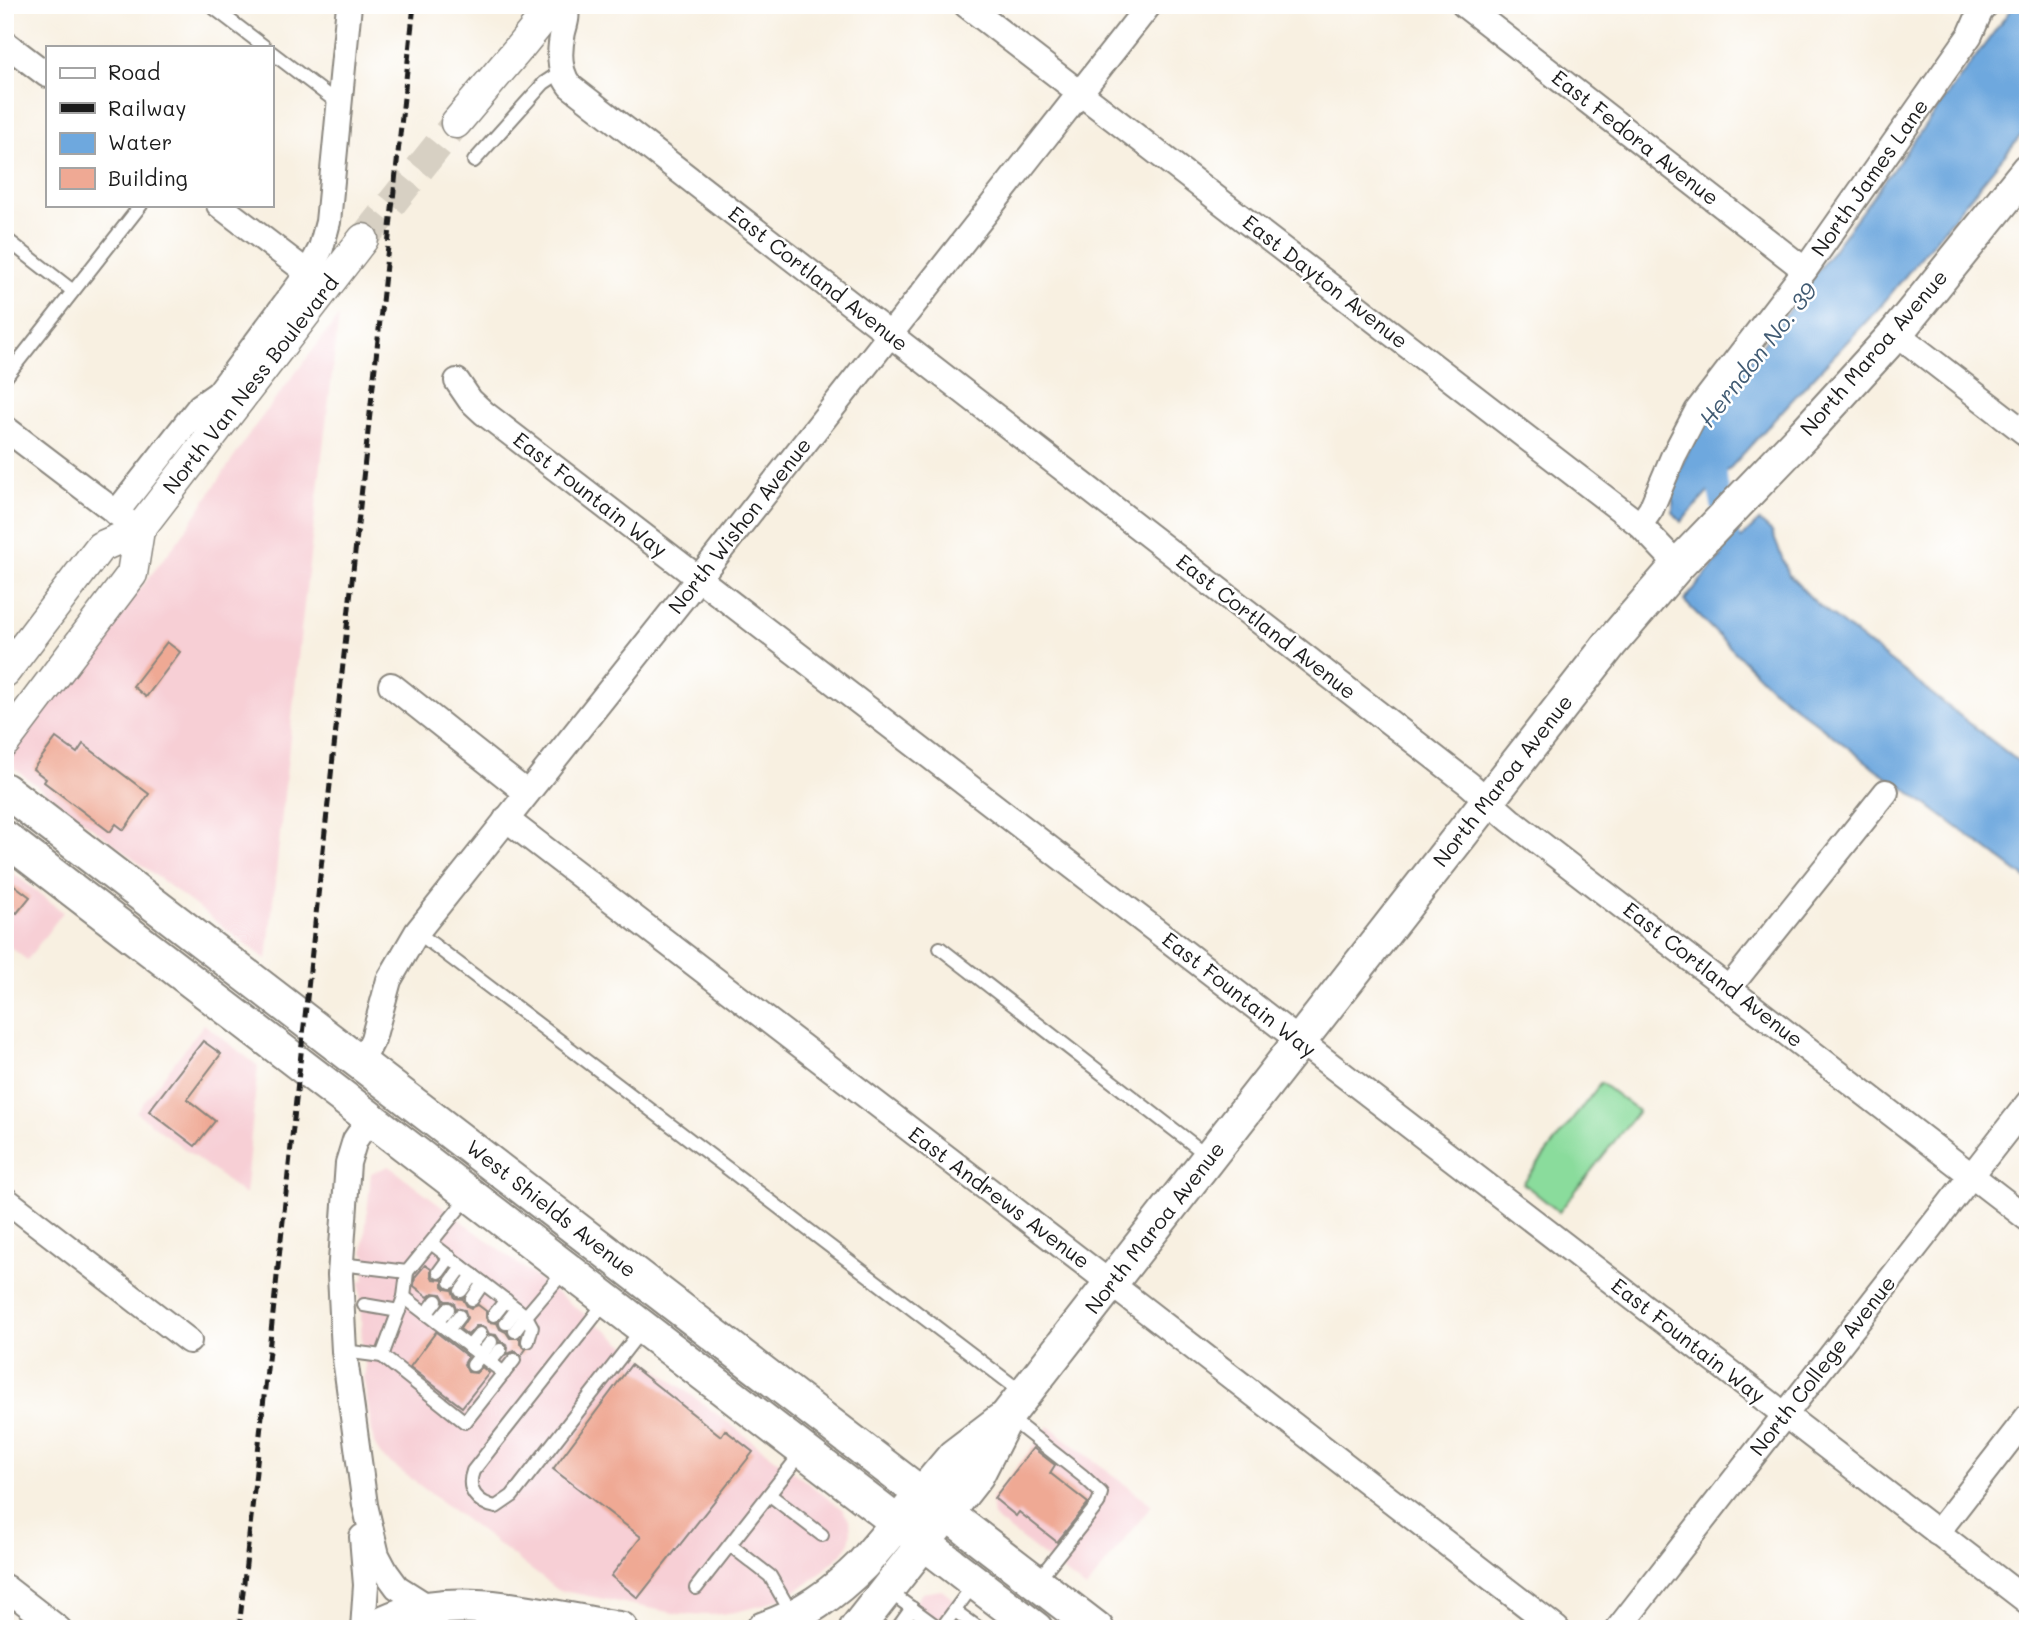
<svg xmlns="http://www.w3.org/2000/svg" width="2033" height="1634" viewBox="0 0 2033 1634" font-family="Mali,sans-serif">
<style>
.built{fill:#f7cfd5}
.green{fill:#8adc9c;stroke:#537c5c;stroke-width:2}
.water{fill:#6ea8de;stroke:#45627d;stroke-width:2}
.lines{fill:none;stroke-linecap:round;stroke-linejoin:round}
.canal{stroke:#6ea8de;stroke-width:21}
.building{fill:#efa994}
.tertiary-tunnel{stroke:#d7d0c3;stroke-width:30;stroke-dasharray:30 15;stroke-linecap:butt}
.service-casing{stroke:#8a867e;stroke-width:16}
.minor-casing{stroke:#8a867e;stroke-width:28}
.tertiary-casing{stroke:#8a867e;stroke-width:33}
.secondary-casing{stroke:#8a867e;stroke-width:37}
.service{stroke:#fff;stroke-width:12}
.minor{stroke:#fff;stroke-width:24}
.tertiary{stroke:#fff;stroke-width:30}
.secondary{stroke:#fff;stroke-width:33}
.rail{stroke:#1c1c1c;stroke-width:5;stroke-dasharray:10 5;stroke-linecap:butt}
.labels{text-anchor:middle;stroke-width:5;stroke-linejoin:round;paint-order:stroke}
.street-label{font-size:21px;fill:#1c1c1c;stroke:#fff}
.water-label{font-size:23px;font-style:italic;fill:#415b73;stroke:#fff}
</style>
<rect width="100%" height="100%" fill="#fff"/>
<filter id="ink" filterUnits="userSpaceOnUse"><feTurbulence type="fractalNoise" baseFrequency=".0143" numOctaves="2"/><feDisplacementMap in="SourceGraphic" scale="14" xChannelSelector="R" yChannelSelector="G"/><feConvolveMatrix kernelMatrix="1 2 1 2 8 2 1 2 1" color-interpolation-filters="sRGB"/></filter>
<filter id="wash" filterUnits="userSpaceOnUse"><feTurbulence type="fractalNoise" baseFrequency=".00686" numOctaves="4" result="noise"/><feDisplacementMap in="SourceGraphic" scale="28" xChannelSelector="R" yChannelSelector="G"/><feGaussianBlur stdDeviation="1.57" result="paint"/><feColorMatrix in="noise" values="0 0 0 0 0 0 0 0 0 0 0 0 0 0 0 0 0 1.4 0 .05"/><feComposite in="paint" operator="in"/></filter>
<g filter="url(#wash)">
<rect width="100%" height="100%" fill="#f8f0e1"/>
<g class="built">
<polygon points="339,316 301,630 267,960 15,769 11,751 181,537 252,430"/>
<polygon points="5,867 63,912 27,960 5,943"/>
<polygon points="204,1024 258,1066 245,1195 136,1112"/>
<polygon points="389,1166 842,1509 850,1521 851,1531 849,1544 841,1555 807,1584 784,1597 760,1606 735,1612 711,1615 679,1614 558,1590 381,1456 374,1444 363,1375 365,1375 365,1350 362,1349 360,1285 360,1280 364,1280 366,1255 363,1254 371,1173"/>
<polygon points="1049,1426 1152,1505 1086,1589 993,1517 991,1500"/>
<polygon points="942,1590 991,1629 895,1629 922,1593"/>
</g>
<polygon class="green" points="1601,1083 1638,1111 1559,1212 1523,1183"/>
<g class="water">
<polygon points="2014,5 2028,5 2028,127 1879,308 1804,387 1681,522 1673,512 1673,482 1704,420 1791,307"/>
<polygon points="1759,521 1772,532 1789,575 1816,603 2028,769 2028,880 1907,790 1877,770 1770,687 1684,601 1717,561"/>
</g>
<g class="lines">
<polyline class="canal" points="1715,456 1717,484 1733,554 1743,573"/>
</g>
<g id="blocks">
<g class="building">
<polygon points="167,642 180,652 146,697 133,686"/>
<polygon points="56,738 77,753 83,744 149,794 124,830 116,824 110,832 44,782 46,779 33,769"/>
<polygon points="5,878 30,897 17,913 5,904"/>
<polygon points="203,1041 221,1054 187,1099 215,1121 195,1146 149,1111"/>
<polygon points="425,1265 431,1269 431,1275 433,1279 443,1280 443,1286 446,1289 452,1290 455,1298 463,1299 467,1306 471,1308 478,1305 486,1311 486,1318 489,1322 497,1323 500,1329 506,1332 510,1338 520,1338 520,1344 526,1349 521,1356 515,1351 507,1354 508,1348 506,1344 500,1341 496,1335 489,1334 486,1328 482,1326 476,1326 468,1335 460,1329 467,1318 465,1310 456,1308 454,1303 450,1301 445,1301 441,1294 433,1293 428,1297 414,1286 415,1277"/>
<polygon points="436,1332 468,1357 464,1364 468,1372 476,1373 482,1367 489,1373 462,1407 410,1367"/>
<polygon points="631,1365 721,1436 725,1430 753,1452 638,1598 611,1576 641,1537 553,1469"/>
<polygon points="1033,1448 1055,1465 1050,1473 1088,1503 1057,1542 1019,1512 1016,1516 994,1498"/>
</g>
</g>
</g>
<g filter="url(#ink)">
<use href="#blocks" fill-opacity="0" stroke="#8a867e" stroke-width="2"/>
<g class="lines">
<polyline class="tertiary-tunnel" points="363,239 456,123"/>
<defs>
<g id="service">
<polyline points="210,5 265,47"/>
<polyline points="271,52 339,104"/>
<polyline points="474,161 544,83 562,71"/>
<polyline points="5,238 73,291"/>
<polyline points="5,378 141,205"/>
<polyline points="417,932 1024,1394"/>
<polyline points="940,948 1208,1156"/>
<polyline points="431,1243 526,1316 566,1269"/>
<polyline points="341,1264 407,1272 468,1197"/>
<polyline points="439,1272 450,1257"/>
<polyline points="451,1282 462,1267"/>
<polyline points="461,1291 473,1275"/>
<polyline points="404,1297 504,1373"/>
<polyline points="472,1299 483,1283"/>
<path d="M 607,1300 L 473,1471 C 466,1490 477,1503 496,1507 L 512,1496 L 643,1328"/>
<polyline points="364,1305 399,1311"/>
<polyline points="426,1314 436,1301"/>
<polyline points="494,1315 506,1300"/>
<polyline points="437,1322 448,1309"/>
<polyline points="506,1323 517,1309"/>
<polyline points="448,1330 459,1316"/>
<polyline points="515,1331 526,1316 532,1327 528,1341"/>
<polyline points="469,1347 480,1334"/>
<polyline points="344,1351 382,1356 404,1297 407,1272"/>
<polyline points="382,1356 465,1422 514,1360"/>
<polyline points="490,1362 500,1350"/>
<polyline points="473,1365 491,1342"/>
<polyline points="1007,1416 1083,1476 1101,1493 1098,1504 1037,1581"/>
<polyline points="770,1495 822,1535"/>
<polyline points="730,1545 770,1576 792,1614"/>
<polyline points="696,1588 803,1451"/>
<polyline points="887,1590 940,1629"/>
<polyline points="955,1611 980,1629"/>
<polyline points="897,1629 912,1608"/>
<polyline points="941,1629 974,1584"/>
</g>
<g id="minor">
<path d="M 565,5 C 568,16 566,21 563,32 C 559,50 558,71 570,86 L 1469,784 L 1510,820 L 2028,1219"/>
<polyline points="966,5 1640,525 1678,565"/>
<polyline points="1464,5 1805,270"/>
<polyline points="5,43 47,75"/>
<polyline points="219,205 308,273"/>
<polyline points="1896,333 2028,435"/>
<polyline points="457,381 470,400 484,413 2028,1602"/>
<polyline points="5,428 139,530"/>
<path d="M 205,440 C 212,424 213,408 220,391 L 308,273 L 321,248 L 328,222 L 349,5"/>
<polyline points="116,513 200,406 220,392"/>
<polyline points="1640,525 1651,509 1673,457 1697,411 1805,270 1970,35 1980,12 1986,5"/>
<polyline points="391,685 527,793"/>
<polyline points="506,819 1132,1300 1557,1629"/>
<polyline points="1729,988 1886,792"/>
<polyline points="361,1063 373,1039 389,980 417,932 698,579 1149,5"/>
<polyline points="370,1118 355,1140 348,1163 340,1275 344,1351 365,1505 377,1555 386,1572 397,1587 430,1608"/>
<polyline points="5,1199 189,1341"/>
<polyline points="1937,1533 2028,1416"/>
<polyline points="362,1537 366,1585 363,1629"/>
<polyline points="5,1587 59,1629"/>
<polyline points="1618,1629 2028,1103"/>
</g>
<g id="tertiary">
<polyline points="456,123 520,47 554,5"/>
<polyline points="5,672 100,547 139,530"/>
<polyline points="5,742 132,574 139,530 363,239"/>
</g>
<g id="secondary">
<polyline points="5,790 1097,1629"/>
<polyline points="5,838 1036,1629"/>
<path d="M 370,1629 C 389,1619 409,1611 430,1608 C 491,1600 561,1619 621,1629"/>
<path d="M 763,1629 C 803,1615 833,1594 863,1564 L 954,1456 L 1000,1421"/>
<polyline points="856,1629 977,1475 1007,1416 1610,644 1678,565 1804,434 1896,333 2028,170"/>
</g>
</defs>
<use href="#service" class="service-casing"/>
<use href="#minor" class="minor-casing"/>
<use href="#tertiary" class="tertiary-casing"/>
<use href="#secondary" class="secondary-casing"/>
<use href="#service" class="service"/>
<use href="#minor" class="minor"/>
<use href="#tertiary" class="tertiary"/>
<use href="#secondary" class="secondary"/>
<polyline class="rail" points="239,1629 414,5"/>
</g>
</g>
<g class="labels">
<g class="street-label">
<text transform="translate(1635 138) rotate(38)" y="7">East Fedora Avenue</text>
<text transform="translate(1870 178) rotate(-55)" y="7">North James Lane</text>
<text transform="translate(818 279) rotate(38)" y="7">East Cortland Avenue</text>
<text transform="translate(1325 282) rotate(38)" y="7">East Dayton Avenue</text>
<text transform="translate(1874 353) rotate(-49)" y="7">North Maroa Avenue</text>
<text transform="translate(251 385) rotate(-52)" y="7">North Van Ness Boulevard</text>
<text transform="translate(590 495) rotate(38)" y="7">East Fountain Way</text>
<text transform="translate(740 526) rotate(-52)" y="7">North Wishon Avenue</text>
<text transform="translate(1266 627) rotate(38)" y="7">East Cortland Avenue</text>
<text transform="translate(1503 781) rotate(-52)" y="7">North Maroa Avenue</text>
<text transform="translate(1713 975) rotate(38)" y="7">East Cortland Avenue</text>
<text transform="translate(1239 995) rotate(38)" y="7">East Fountain Way</text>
<text transform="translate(999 1198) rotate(37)" y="7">East Andrews Avenue</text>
<text transform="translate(551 1209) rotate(38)" y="7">West Shields Avenue</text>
<text transform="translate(1155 1228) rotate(-52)" y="7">North Maroa Avenue</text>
<text transform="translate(1688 1341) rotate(38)" y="7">East Fountain Way</text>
<text transform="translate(1823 1366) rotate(-52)" y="7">North College Avenue</text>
</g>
<g class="water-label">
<text transform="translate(1758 355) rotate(-52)" y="8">Herndon No. 39</text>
</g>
</g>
<rect width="2033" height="1634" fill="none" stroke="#fff" stroke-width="28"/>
<rect x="46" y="46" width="228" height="161" fill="#ffffff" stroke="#a4a4a4" stroke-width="2"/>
<rect x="60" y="68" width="35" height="10" fill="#ffffff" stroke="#a4a4a4" stroke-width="2"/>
<text x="108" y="80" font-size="21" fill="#1c1c1c">Road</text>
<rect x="60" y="103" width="35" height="10" fill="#1c1c1c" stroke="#a4a4a4" stroke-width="2"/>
<text x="108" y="116" font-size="21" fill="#1c1c1c">Railway</text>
<rect x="60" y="133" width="35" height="21" fill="#6ea8de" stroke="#a4a4a4" stroke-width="2"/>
<text x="108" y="150" font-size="21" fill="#1c1c1c">Water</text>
<rect x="60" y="168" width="35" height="21" fill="#efa994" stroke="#a4a4a4" stroke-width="2"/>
<text x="108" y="186" font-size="21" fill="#1c1c1c">Building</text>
</svg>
